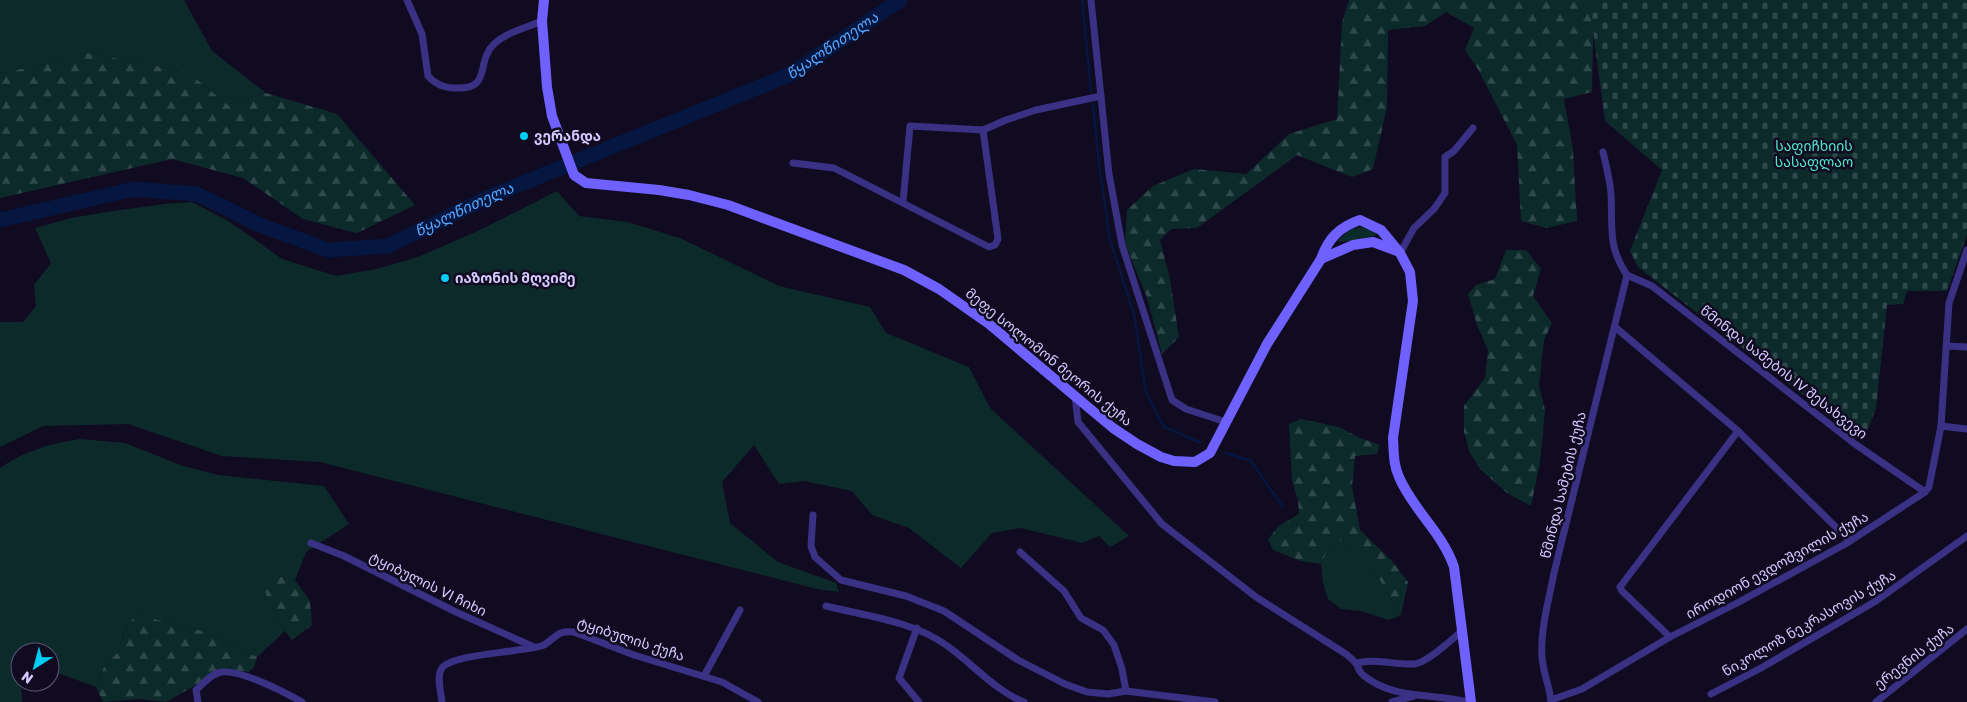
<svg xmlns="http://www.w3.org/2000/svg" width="1967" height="702" viewBox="0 0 1967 702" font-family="Rubik,'Noto Sans Georgian',sans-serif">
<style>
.grass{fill:#0d2a2b}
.forest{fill:url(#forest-firs)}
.cemetery{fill:url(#cemetery-stones)}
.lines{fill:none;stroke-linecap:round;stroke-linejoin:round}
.stream{stroke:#051640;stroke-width:2.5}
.river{stroke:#051640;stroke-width:15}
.minor{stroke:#3a3184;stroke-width:7}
.secondary{stroke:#6f61ff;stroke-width:10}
.poi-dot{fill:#00cdf5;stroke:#100b20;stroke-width:2}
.labels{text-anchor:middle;stroke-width:5;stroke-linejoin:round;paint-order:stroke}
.poi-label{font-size:14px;font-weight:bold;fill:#d4caff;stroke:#100b20;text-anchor:start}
.park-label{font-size:14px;fill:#4ce9cc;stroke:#100b20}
.street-label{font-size:14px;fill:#d4caff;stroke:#100b20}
.water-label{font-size:15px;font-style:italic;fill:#58a7ff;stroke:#100b20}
</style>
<defs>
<pattern id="forest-firs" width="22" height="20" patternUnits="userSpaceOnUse" patternTransform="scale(1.25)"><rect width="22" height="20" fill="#0d2a2b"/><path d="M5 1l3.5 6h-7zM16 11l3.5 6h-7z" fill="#2f484b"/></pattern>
<pattern id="cemetery-stones" width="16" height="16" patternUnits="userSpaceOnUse" patternTransform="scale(1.25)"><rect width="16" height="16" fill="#0d2a2b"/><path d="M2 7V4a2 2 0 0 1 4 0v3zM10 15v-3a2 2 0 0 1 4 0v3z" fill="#2f484b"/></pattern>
</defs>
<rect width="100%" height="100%" fill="#100b20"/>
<g class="grass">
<polygon points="0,0 184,0 212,51 266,93 228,105 188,72 88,53 0,74"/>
<polygon points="557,191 579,216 627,222 680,238 779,286 870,307 886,333 969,367 990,408 1129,536 1110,547 1099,536 1082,543 1021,528 992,533 961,568 909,528 872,515 852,491 804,481 779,484 754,445 722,482 730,523 778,562 836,583 839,592 817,589 320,462 222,456 128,424 43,426 0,447 0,322 23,322 36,306 34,285 51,263 35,228 71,218 113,211 165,204 192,202 230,222 282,259 336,276 376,269 418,257 480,230"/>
<path d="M 1360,227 L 1376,231 L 1377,234 C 1372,238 1343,243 1337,241 L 1350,230 Z"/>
<path d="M 80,439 L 125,443 L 183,466 L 218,475 L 324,486 L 349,524 L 306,552 L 295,580 L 276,575 L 275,617 L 285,631 L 257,657 L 207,632 L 158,620 L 136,612 L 123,634 L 121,649 L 104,667 L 96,687 L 50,670 L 50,652 L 20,652 L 22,702 L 0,702 L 0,468 C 24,451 52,443 80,439 Z"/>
<polygon points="1339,540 1360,555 1378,577 1401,615 1389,620 1361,611 1341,609 1328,599 1323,583 1321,564 1328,549"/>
</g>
<g class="forest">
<polygon points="1349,0 1594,0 1592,92 1564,99 1573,150 1577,221 1546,228 1521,221 1517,145 1479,71 1465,50 1474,28 1446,12 1425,26 1388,30 1387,107 1373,169 1352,177 1297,155 1197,228 1171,229 1160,240 1170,279 1179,337 1162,354 1147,298 1125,243 1127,210 1153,186 1194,169 1246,174 1289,134 1337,119 1342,22"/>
<polygon points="88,53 188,72 228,105 266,93 337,114 415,205 357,233 303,219 243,178 172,159 0,198 0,74"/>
<polygon points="1506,250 1526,250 1541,269 1533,296 1552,323 1544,340 1539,385 1545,410 1540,462 1531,506 1507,493 1481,470 1470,453 1464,432 1464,406 1485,378 1488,350 1477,325 1468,294 1476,285 1495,279"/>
<polygon points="1301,419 1339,427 1360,438 1380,445 1377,454 1355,456 1352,486 1360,530 1391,560 1408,582 1401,615 1378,577 1360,555 1339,540 1328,549 1321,564 1301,561 1273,550 1268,539 1279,526 1299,514 1298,500 1292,481 1289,424"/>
<polygon points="276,575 295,580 310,601 312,625 292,640 275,617 264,589"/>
<polygon points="136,612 158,620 207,632 257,657 254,667 249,672 218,669 198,684 166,702 139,699 103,702 96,687 104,667 121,649 123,635"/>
</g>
<polygon class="cemetery" points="1589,0 1967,0 1967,235 1947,291 1907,291 1903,304 1887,305 1876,408 1863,442 1638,267 1630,251 1662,170 1605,121"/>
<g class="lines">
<g class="stream">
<polyline points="1082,0 1091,91"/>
<polyline points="1093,104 1099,164 1110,240 1134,314 1146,392 1163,426 1201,443"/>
<polyline points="1226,453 1251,461 1283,507"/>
</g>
<path class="river" id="s1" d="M 0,220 L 134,189 L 197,194 L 260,225 L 328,250 L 388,246 L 491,196 L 791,74 L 900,0"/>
<g class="minor">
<path d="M 407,0 L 422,34 L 428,76 C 435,84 445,88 455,88 C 493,90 475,62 494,44 C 507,32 526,28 542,21"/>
<polyline points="1091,0 1109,174 1122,245 1172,400 1186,409 1226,422"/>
<path d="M 1603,152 C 1606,165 1610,180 1611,194 C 1613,226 1607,246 1627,275"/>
<polyline points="793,163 834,168 989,247 995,245 998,239 983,130"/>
<polyline points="903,202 910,126 983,130 1006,120 1036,110 1101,96"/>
<polyline points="1400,253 1414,228 1434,209 1445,193 1445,157 1454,151 1473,128"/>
<polyline points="1627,275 1652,286 1855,444 1925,492"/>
<polyline points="1615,327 1738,431 1850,541"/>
<polyline points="1947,346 1967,347"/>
<path d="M 1075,396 L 1078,422 L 1162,524 L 1256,597 L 1346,654 C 1349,657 1354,660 1357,665 C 1359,669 1359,672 1363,675 C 1393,700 1432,693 1467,702"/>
<polyline points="1941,426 1967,429"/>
<polyline points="813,515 811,546 815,557 841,580 906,596 944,611 1018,660 1065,684 1087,692 1108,694 1126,691 1215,702"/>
<polyline points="311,543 344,556 456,612 534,647"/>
<polyline points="1020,552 1064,591 1081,618 1103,630 1114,645 1122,669 1126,691"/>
<path d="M 826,606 C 866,616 912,621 946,645 C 971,662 995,691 1024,702"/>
<polyline points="917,628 899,678 919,702"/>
<polyline points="1670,637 1622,591 1620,587 1738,431"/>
<path d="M 1356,663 C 1376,658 1394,665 1414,664 C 1427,663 1451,640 1462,631"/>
<polyline points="704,676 740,610"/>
<polyline points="1711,694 1761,668 1876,601 1967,536"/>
<polyline points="1551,700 1582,689 1670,637 1739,602 1847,543 1925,492 1929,487 1941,426 1949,303 1967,250"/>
<path d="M 198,702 L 196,690 C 202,685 210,675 218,673 C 235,666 286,693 302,702"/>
<path d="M 442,702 C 441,692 436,676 442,668 C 450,656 503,653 517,650 C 525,649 537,648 544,645 C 557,637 557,630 574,632 L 634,655 L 722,682 L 758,702"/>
<polyline points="1392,702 1414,696"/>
<path d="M 1551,702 C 1550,687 1543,673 1542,657 C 1540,631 1549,599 1554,573 L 1627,275"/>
<polyline points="1876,702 1967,629"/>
</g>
<g class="secondary">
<path d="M 544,0 L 542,21 L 547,87 L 552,116 L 574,175 L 586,183 L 659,190 L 689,195 L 728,205 L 904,270 L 939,289 L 989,324 L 1113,428 L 1137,444 L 1161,457 L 1174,461 L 1195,462 L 1210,453 L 1267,344 L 1321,259 C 1328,239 1339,227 1360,220 L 1381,230 L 1400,253 L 1410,272 L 1413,301 L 1393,438 C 1394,452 1393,464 1399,477 C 1413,510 1442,532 1454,567 L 1471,702"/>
<polyline points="1321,259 1353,245 1373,242 1397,251"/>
</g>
</g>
<g class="poi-dot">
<circle cx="524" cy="136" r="5"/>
<circle cx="445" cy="278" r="5"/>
</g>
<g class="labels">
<g class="poi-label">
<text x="534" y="141">ვერანდა</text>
<text x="455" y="283">იაზონის მღვიმე</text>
</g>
<g class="park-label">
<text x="1814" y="151">საფიჩხიის<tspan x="1814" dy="16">სასაფლაო</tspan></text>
</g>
<g class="street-label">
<text transform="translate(1049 357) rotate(39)" y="5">მეფე სოლომონ მეორის ქუჩა</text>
<text transform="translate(1784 372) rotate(38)" y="5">წმინდა სამების IV შესახვევი</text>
<text transform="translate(1563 485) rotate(-76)" y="5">წმინდა სამების ქუჩა</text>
<text transform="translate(1777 565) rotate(-29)" y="5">იროდიონ ევდოშვილის ქუჩა</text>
<text transform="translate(428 584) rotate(26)" y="5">ტყიბულის VI ჩიხი</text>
<text transform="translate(1809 623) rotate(-30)" y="5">ნიკოლოზ ნეკრასოვის ქუჩა</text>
<text transform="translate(631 639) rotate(18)" y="5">ტყიბულის ქუჩა</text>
<text transform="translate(1914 656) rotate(-38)" y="5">ერევნის ქუჩა</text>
</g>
<g class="water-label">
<text dy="5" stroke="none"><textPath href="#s1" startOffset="892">წყალწითელა</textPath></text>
<text dy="5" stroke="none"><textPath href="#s1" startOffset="488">წყალწითელა</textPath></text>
</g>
</g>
<g transform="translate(35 667) rotate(216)"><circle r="24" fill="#100b20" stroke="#5e5779"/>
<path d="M0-4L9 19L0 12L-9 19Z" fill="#00cdf5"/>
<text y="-8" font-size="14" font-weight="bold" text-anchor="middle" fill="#d4caff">N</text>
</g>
</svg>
